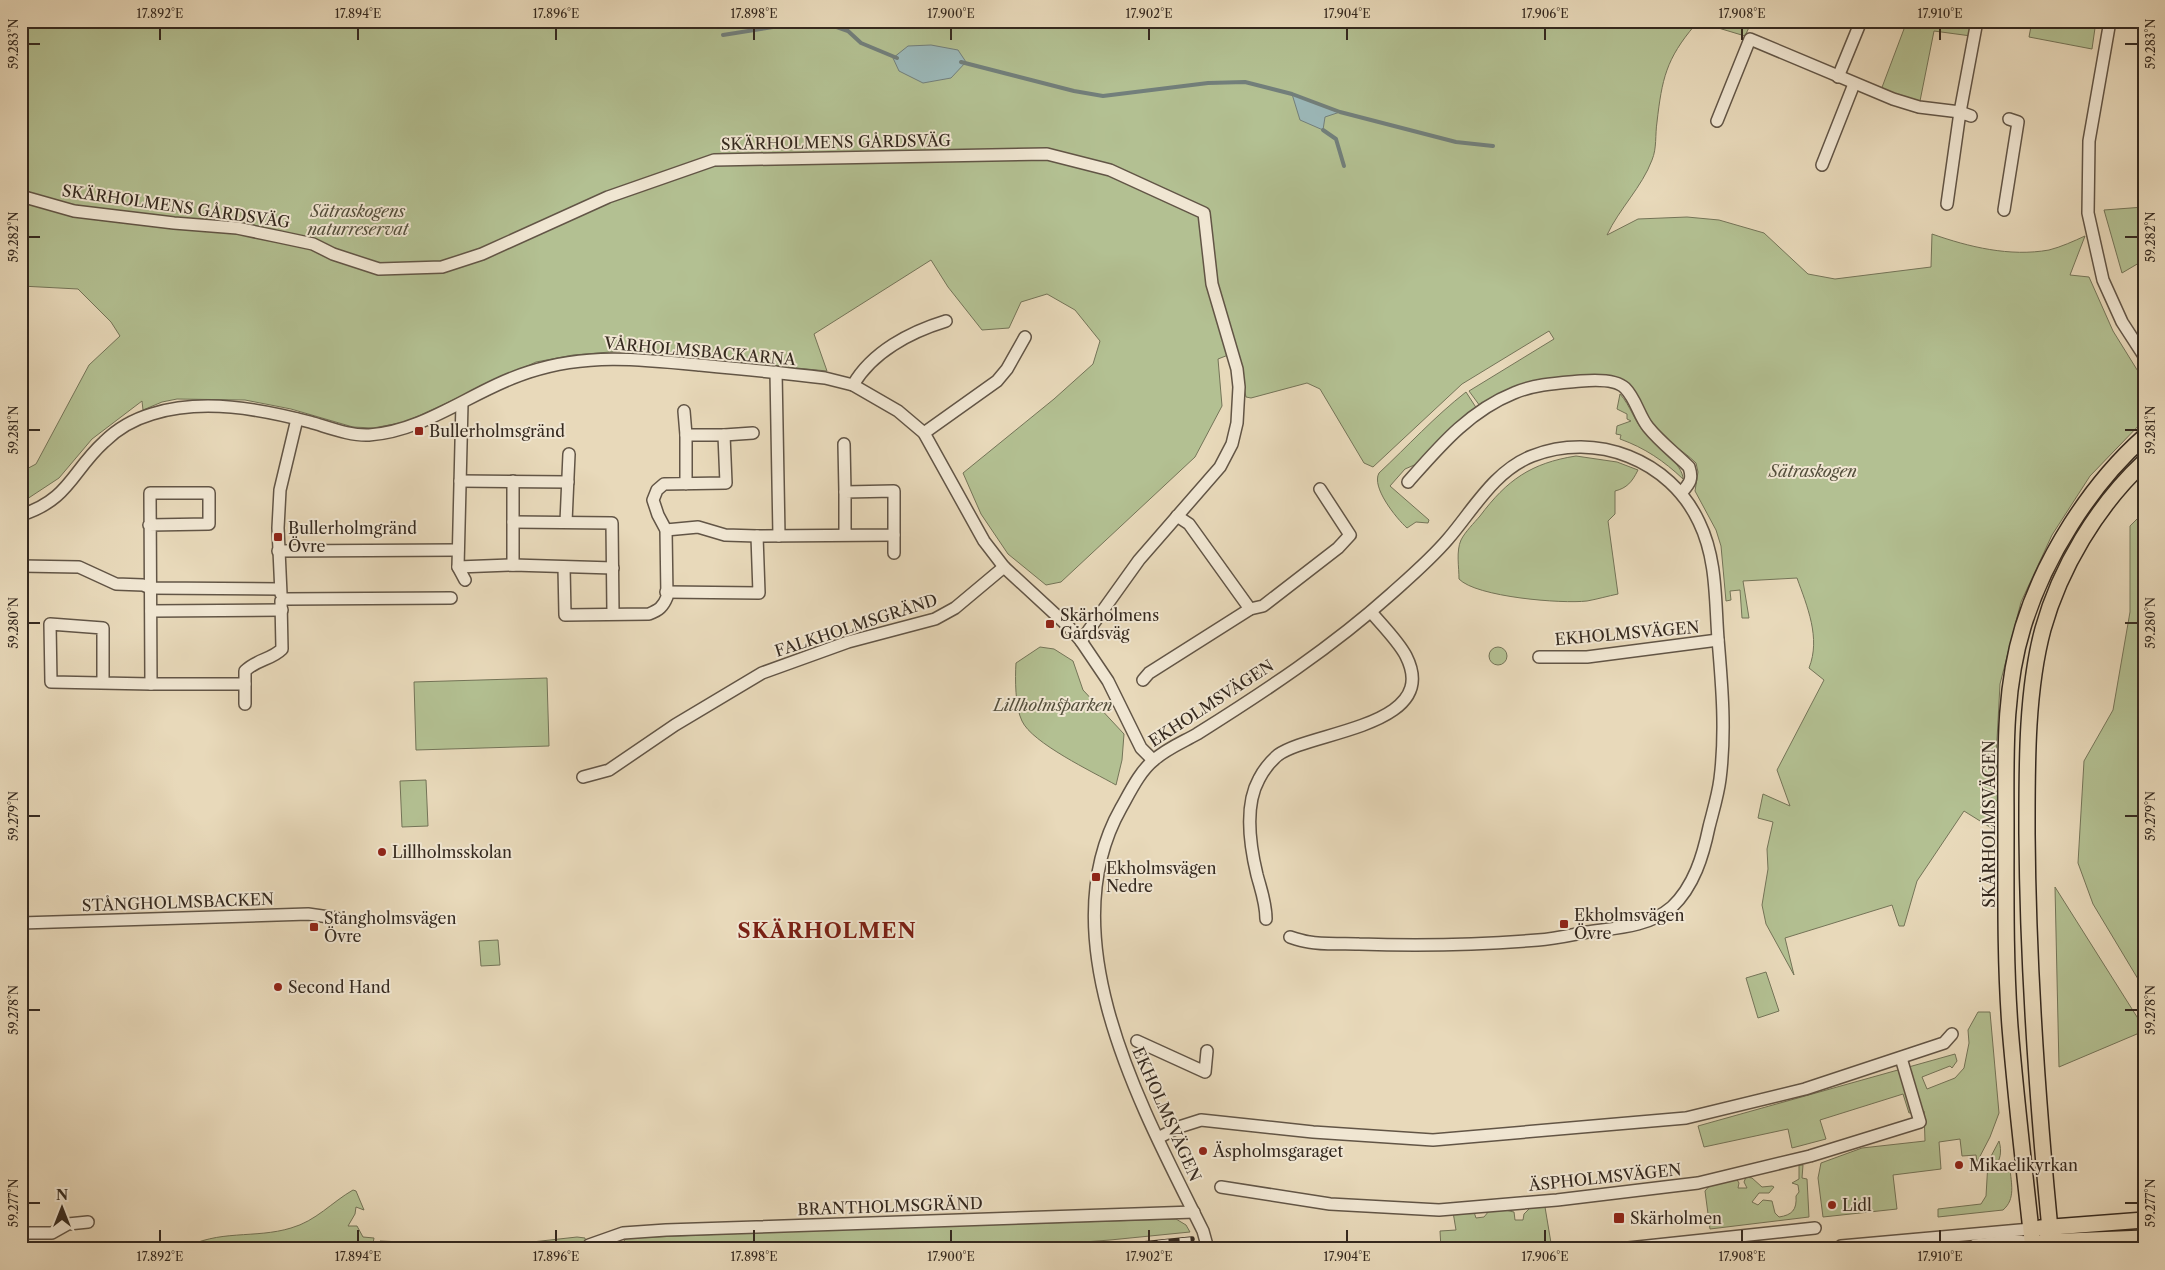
<svg xmlns="http://www.w3.org/2000/svg" width="2165" height="1270" viewBox="0 0 2165 1270" font-family="'Libre Caslon Text',serif">
<style>
.green{fill:#b3c092;stroke:#747458}
.water{fill:#9bb8b9;stroke:#727f7b}
.lines{fill:none;stroke-linecap:round;stroke-linejoin:round}
.stream{stroke:#727f7b;stroke-width:4}
.minor-casing{stroke:#625546;stroke-width:14}
.major-casing{stroke:#35291f;stroke-width:18}
.minor{stroke:#f0e6d2;stroke-width:11}
.major{stroke:#e8d9ba;stroke-width:15}
.rail-casing{stroke:#35291f;stroke-width:5.5}
.rail{stroke:#f0e6d2;stroke-width:4;stroke-dasharray:11;stroke-linecap:butt}
.ticks{fill:none;stroke:#35291f;stroke-width:2}
.poi-dot{fill:#8f2418;stroke:#f0e6d2;stroke-width:2}
.labels{text-anchor:middle;stroke-width:4;stroke-linejoin:round;paint-order:stroke}
.street-label{font-size:16px;fill:#35291f;stroke:#f0e6d2}
.park-label{font-size:16px;font-style:italic;fill:#544f3c;stroke:#f0e6d2}
.poi-label{font-size:16px;fill:#35291f;stroke:#f0e6d2;text-anchor:start}
.district-label{font-size:21px;font-weight:bold;letter-spacing:1px;fill:#7a1f14;stroke:#f0e6d2}
.neatline{fill:none;stroke:#35291f;stroke-width:2}
.ticks-label{font-size:12px;text-anchor:middle;fill:#35291f}
</style>
<rect width="100%" height="100%" fill="#e8d9ba"/>
<filter id="stains"><feTurbulence type="fractalNoise" baseFrequency=".004" numOctaves="4"/><feColorMatrix values="0 0 0 0 .2 0 0 0 0 .09 0 0 0 0 .02 0 0 0 .5 -.17"/></filter>
<radialGradient id="worn" r=".72"><stop offset=".6" stop-color="#630" stop-opacity="0"/><stop offset="1" stop-color="#630" stop-opacity=".3"/></radialGradient>
<g class="green">
<path d="M 21,21 L 1752,21 L 1745,36 L 1705,24 L 1695,25 C 1666,59 1662,79 1657,122 C 1655,135 1657,148 1652,160 C 1642,187 1619,209 1607,235 L 1638,219 L 1687,217 L 1719,220 L 1764,233 L 1808,274 L 1835,279 L 1931,267 L 1932,234 C 1969,247 2010,257 2049,250 C 2061,247 2074,241 2085,236 L 2070,275 L 2089,277 L 2113,331 L 2144,381 L 2144,420 L 2090,476 L 2052,535 L 2021,602 L 2000,684 L 1996,758 L 2001,834 L 1964,811 L 1917,881 L 1904,926 L 1899,926 L 1892,905 L 1785,938 L 1794,975 L 1766,924 L 1762,905 L 1768,869 L 1767,849 L 1773,822 L 1758,818 L 1763,794 L 1790,806 L 1777,770 L 1824,680 L 1809,668 C 1821,638 1807,606 1797,578 L 1743,581 L 1749,618 L 1742,618 L 1740,590 L 1730,591 L 1731,600 L 1726,601 L 1721,546 L 1716,530 L 1695,491 L 1698,472 L 1696,463 C 1682,449 1661,439 1650,422 C 1640,407 1638,388 1620,379 C 1604,371 1542,377 1525,384 C 1510,390 1495,399 1480,406 L 1469,391 L 1554,339 L 1549,331 L 1462,384 L 1373,467 L 1364,463 L 1320,389 L 1307,383 L 1251,398 L 1246,397 L 1236,352 L 1218,359 L 1222,406 L 1195,457 L 1061,582 L 1046,585 L 1008,554 L 981,514 L 963,473 L 1054,399 L 1093,364 L 1100,341 L 1075,310 L 1047,294 L 1021,302 L 1009,328 L 982,330 L 948,287 L 931,260 L 814,334 L 827,371 L 622,351 L 573,355 L 536,362 L 405,422 L 373,428 L 353,427 L 291,409 L 245,400 L 177,399 L 162,402 L 143,410 L 142,401 L 92,439 L 59,478 L 21,503 L 21,472 L 36,464 L 89,365 L 120,336 L 111,322 L 78,289 L 21,286 Z"/>
<polygon points="1907,21 1973,21 1971,36 1934,31 1920,101 1881,90"/>
<polygon points="2032,21 2096,21 2092,49 2029,37"/>
<polygon points="2144,207 2144,260 2122,273 2104,210"/>
<path d="M 1466,392 L 1477,409 L 1453,425 L 1434,445 L 1419,463 L 1405,469 L 1390,486 L 1429,520 L 1428,523 L 1416,522 L 1407,528 C 1396,518 1371,487 1379,473 C 1408,446 1434,417 1466,392 Z"/>
<path d="M 1620,394 C 1631,406 1634,422 1646,434 C 1656,445 1683,464 1683,479 C 1664,461 1645,448 1620,439 L 1621,435 L 1616,434 L 1617,426 L 1631,421 L 1627,419 L 1627,414 L 1617,409 Z"/>
<path d="M 1576,456 L 1617,462 L 1638,470 C 1632,482 1627,488 1615,491 L 1615,514 L 1608,521 L 1618,594 C 1608,596 1598,599 1587,601 C 1562,604 1476,597 1459,579 C 1459,567 1456,551 1461,540 C 1465,532 1474,523 1480,516 C 1507,480 1531,463 1576,456 Z"/>
<polygon points="2144,512 2144,989 2093,904 2078,863 2084,761 2113,710 2130,612 2130,526"/>
<path d="M 1040,647 L 1054,649 L 1073,661 L 1083,690 L 1124,734 L 1122,760 L 1116,785 C 1093,772 1032,743 1022,721 C 1015,707 1015,678 1016,663 Z"/>
<circle cx="1498" cy="656" r="9"/>
<polygon points="547,678 549,746 416,750 414,682"/>
<polygon points="426,780 428,826 402,827 400,781"/>
<polygon points="2055,887 2144,1028 2144,1031 2059,1067"/>
<polygon points="498,940 500,965 481,966 479,941"/>
<polygon points="1766,972 1779,1011 1758,1018 1746,978"/>
<polygon points="1978,1012 1990,1012 1999,1113 1990,1137 1977,1162 1976,1155 1962,1156 1960,1139 1939,1142 1941,1169 1893,1175 1897,1209 1823,1217 1818,1178 1821,1163 1862,1148 1925,1141 1924,1111 1909,1113 1903,1094 1820,1120 1826,1139 1792,1148 1788,1129 1704,1147 1698,1126 1955,1054 1957,1061 1952,1068 1950,1066 1922,1077 1927,1089 1955,1078 1964,1068 1969,1043 1968,1030"/>
<path d="M 1999,1141 C 2002,1151 2001,1161 1993,1168 L 2010,1168 C 2011,1183 2016,1199 2003,1210 L 1938,1217 L 1938,1209 L 1981,1204 L 1986,1196 L 1988,1162 Z"/>
<path d="M 1799,1165 L 1803,1165 L 1802,1178 L 1807,1179 L 1809,1217 L 1710,1229 L 1705,1191 L 1711,1184 L 1736,1178 L 1739,1183 L 1738,1188 L 1747,1188 L 1744,1182 L 1746,1177 L 1752,1178 L 1762,1187 L 1772,1186 L 1774,1187 L 1769,1193 L 1759,1193 L 1752,1202 L 1758,1205 L 1763,1200 L 1772,1201 L 1775,1213 L 1779,1217 C 1792,1215 1797,1210 1796,1196 L 1799,1192 L 1798,1185 L 1792,1183 L 1799,1179 Z"/>
<path d="M 353,1190 L 356,1191 L 364,1210 L 356,1207 L 355,1214 L 348,1226 L 357,1226 L 363,1237 L 374,1238 L 372,1249 L 183,1249 C 218,1229 255,1239 291,1228 C 316,1221 332,1202 353,1190 Z"/>
<polygon points="1545,1207 1552,1249 1441,1249 1440,1231 1456,1230 1453,1212 1474,1212 1476,1218 1484,1217 1489,1211 1505,1210 1514,1212 1515,1220 1523,1220 1524,1214 1530,1208"/>
<polygon points="1176,1219 1186,1225 1190,1232 1110,1240 994,1249 615,1249 626,1239 631,1238 820,1230"/>
<polygon points="577,1237 585,1238 587,1249 378,1249 380,1241 496,1246"/>
</g>
<g class="water">
<polygon points="931,45 958,50 966,62 951,78 923,83 899,71 893,58 908,46"/>
<polygon points="1292,94 1340,112 1325,117 1323,130 1300,120"/>
</g>
<g class="lines">
<g class="stream">
<polyline points="723,35 805,22 831,25 848,31 861,43 897,58"/>
<polyline points="961,62 1074,91 1103,96 1208,83 1245,82 1292,94 1340,112 1456,142 1493,146"/>
<polyline points="1323,130 1336,139 1344,166"/>
</g>
<defs>
<g id="minor">
<polyline points="2110,21 2089,141 2088,213 2103,280 2122,322 2144,356"/>
<polyline points="1838,77 1861,21"/>
<polyline points="1717,121 1750,39 1893,99 1919,107 1960,112 1977,21"/>
<polyline points="1822,165 1854,84"/>
<polyline points="21,196 74,211 174,223 237,228 280,237 313,244 333,254 379,269 442,267 482,254 608,197 714,160 1047,154 1110,170 1204,213 1212,284 1237,369 1239,387 1237,423 1232,444 1220,467 1139,560 1081,641"/>
<polyline points="1947,204 1960,112 1971,116"/>
<polyline points="2004,210 2018,122 2009,119"/>
<polyline points="776,372 779,536"/>
<path d="M 853,385 C 872,352 910,332 946,321"/>
<polyline points="462,403 458,567 465,580"/>
<polyline points="684,411 686,435"/>
<polyline points="924,433 997,381 1007,369 1025,337"/>
<polyline points="724,435 753,433"/>
<polyline points="844,444 845,492"/>
<polyline points="460,481 568,482"/>
<path d="M 1408,482 C 1439,447 1469,411 1514,393 C 1535,384 1559,383 1581,381 C 1593,380 1616,379 1625,388 C 1636,399 1639,416 1648,427 C 1660,442 1676,454 1689,467 C 1693,479 1690,483 1682,492"/>
<path d="M 21,515 C 69,500 72,471 104,442 C 117,429 135,419 152,414 C 203,398 260,409 310,422 C 328,427 350,436 369,435 C 427,431 474,389 529,372 C 586,353 641,359 700,365 C 742,369 783,373 825,378 L 853,385 L 898,411 L 924,433 L 984,541 L 1004,567 L 1069,627 L 1081,641 L 1108,681 L 1141,748 L 1153,760"/>
<polyline points="1177,516 1189,524 1250,609"/>
<polyline points="513,522 612,523 613,613"/>
<polyline points="566,522 569,454"/>
<path d="M 149,525 L 209,524 L 209,493 L 150,493 L 151,684 L 245,684 L 245,671 C 257,659 271,660 282,649 L 281,601 L 286,599 L 451,598"/>
<polyline points="666,530 698,527 725,535 757,536 894,535 894,491 845,492 845,535"/>
<polyline points="894,535 894,553"/>
<polyline points="278,551 458,550"/>
<polyline points="513,565 513,481"/>
<polyline points="21,566 79,567 116,584 143,585 150,588 280,589"/>
<polyline points="458,567 513,565 613,568"/>
<path d="M 564,567 L 565,615 L 649,614 C 659,610 663,607 667,597 L 666,530 L 658,515 L 653,500 L 657,490 L 664,484 L 726,483 L 724,435 L 686,435 L 686,484"/>
<polyline points="666,592 759,593 757,536"/>
<polyline points="281,594 278,528 280,490 297,419"/>
<polyline points="151,611 282,610"/>
<polyline points="1539,657 1587,657 1718,640"/>
<polyline points="1143,680 1149,673 1250,609 1263,606 1338,548 1350,535 1320,489"/>
<polyline points="103,683 103,628 50,624 51,682 151,684"/>
<polyline points="245,684 245,704"/>
<polyline points="583,777 609,770 675,725 762,673 848,642 935,619 955,608 1004,567"/>
<path d="M 1266,919 C 1266,903 1261,890 1257,875 C 1250,846 1244,806 1259,779 C 1263,771 1271,761 1278,755 C 1311,731 1442,727 1406,656 C 1399,642 1382,625 1371,612"/>
<polyline points="21,923 308,914 336,918"/>
<polyline points="1137,1041 1205,1072 1207,1051"/>
<polyline points="1158,1138 1179,1127 1201,1120 1313,1132 1433,1140 1686,1118 1805,1089 1944,1043 1952,1034"/>
<polyline points="1221,1187 1330,1204 1439,1210 1557,1200 1698,1183 1810,1156 1920,1122 1901,1058"/>
<polyline points="21,1233 52,1233 68,1224 88,1222"/>
<polyline points="589,1245 623,1233 666,1230 1194,1212"/>
<path d="M 1208,1249 L 1203,1231 C 1144,1112 1047,939 1121,808 C 1130,792 1140,771 1154,760 C 1166,749 1183,742 1197,734 C 1264,692 1332,647 1391,594 C 1410,577 1431,559 1448,539 C 1473,510 1494,471 1532,456 C 1596,431 1670,460 1699,522 C 1717,559 1715,600 1718,639 C 1722,686 1726,732 1720,779 C 1718,795 1713,811 1709,827 C 1703,856 1694,886 1672,907 C 1649,927 1615,928 1587,932 C 1571,935 1554,939 1538,940 C 1478,945 1419,946 1359,944 C 1343,943 1325,945 1309,942 C 1302,941 1296,939 1290,937"/>
<polyline points="1619,1249 1815,1228"/>
<polyline points="1838,1249 1841,1246 2031,1229"/>
<polyline points="1971,1249 1975,1245 2009,1241 2032,1242"/>
</g>
<g id="major">
<polyline points="2040,1228 2144,1220"/>
<polyline points="2043,1242 2144,1238"/>
<path d="M 2033,1249 C 2025,1175 2016,1101 2010,1027 C 2005,960 2006,893 2006,826 C 2006,759 2003,692 2023,627 C 2044,558 2090,485 2144,437"/>
<path d="M 2052,1249 C 2038,1111 2028,973 2027,834 C 2027,769 2026,692 2043,629 C 2060,568 2097,506 2144,462"/>
</g>
</defs>
<use href="#minor" class="minor-casing"/>
<use href="#major" class="major-casing"/>
<use href="#minor" class="minor"/>
<use href="#major" class="major"/>
<defs>
<g id="rail">
<polyline points="1092,1249 1192,1239"/>
<polyline points="1182,1249 1195,1248"/>
</g>
</defs>
<use href="#rail" class="rail-casing"/>
<use href="#rail" class="rail"/>
</g>
<path class="ticks" d="M 160,28 L 160,40M 358,28 L 358,40M 556,28 L 556,40M 754,28 L 754,40M 951,28 L 951,40M 1149,28 L 1149,40M 1347,28 L 1347,40M 1545,28 L 1545,40M 1742,28 L 1742,40M 1940,28 L 1940,40M 28,44 L 40,44M 2125,44 L 2138,44M 28,237 L 40,237M 2125,237 L 2138,237M 28,430 L 40,430M 2125,430 L 2138,430M 28,623 L 40,623M 2125,623 L 2138,623M 28,816 L 40,816M 2125,816 L 2138,816M 28,1010 L 40,1010M 2125,1010 L 2138,1010M 28,1203 L 40,1203M 2125,1203 L 2138,1203M 160,1230 L 160,1242M 358,1230 L 358,1242M 556,1230 L 556,1242M 754,1230 L 754,1242M 951,1230 L 951,1242M 1149,1230 L 1149,1242M 1347,1230 L 1347,1242M 1545,1230 L 1545,1242M 1742,1230 L 1742,1242M 1940,1230 L 1940,1242"/>
<g class="poi-dot">
<rect x="414" y="426" width="10" height="10" rx="2.5"/>
<rect x="273" y="532" width="10" height="10" rx="2.5"/>
<rect x="1045" y="619" width="10" height="10" rx="2.5"/>
<circle cx="382" cy="852" r="5"/>
<rect x="1091" y="872" width="10" height="10" rx="2.5"/>
<rect x="1559" y="919" width="10" height="10" rx="2.5"/>
<rect x="309" y="922" width="10" height="10" rx="2.5"/>
<circle cx="278" cy="987" r="5"/>
<circle cx="1203" cy="1151" r="5"/>
<circle cx="1959" cy="1165" r="5"/>
<circle cx="1832" cy="1205" r="5"/>
<rect x="1613" y="1212" width="12" height="12" rx="2.5"/>
</g>
<g class="labels">
<g class="street-label">
<text transform="translate(836 142) rotate(-1)" y="6">SKÄRHOLMENS GÅRDSVÄG</text>
<text transform="translate(176 206) rotate(8)" y="6">SKÄRHOLMENS GÅRDSVÄG</text>
<text transform="translate(700 351) rotate(5)" y="6">VÅRHOLMSBACKARNA</text>
<text transform="translate(856 625) rotate(-18)" y="6">FALKHOLMSGRÄND</text>
<text transform="translate(1627 633) rotate(-5)" y="6">EKHOLMSVÄGEN</text>
<text transform="translate(1211 703) rotate(-33)" y="6">EKHOLMSVÄGEN</text>
<text transform="translate(1989 824) rotate(-90)" y="6">SKÄRHOLMSVÄGEN</text>
<text transform="translate(178 902) rotate(-2)" y="6">STÅNGHOLMSBACKEN</text>
<text transform="translate(1167 1114) rotate(66)" y="6">EKHOLMSVÄGEN</text>
<text transform="translate(1605 1177) rotate(-6)" y="6">ÄSPHOLMSVÄGEN</text>
<text transform="translate(890 1206) rotate(-2)" y="6">BRANTHOLMSGRÄND</text>
</g>
<g class="park-label">
<text x="358" y="217">Sätraskogens<tspan x="358" dy="18">naturreservat</tspan></text>
<text x="1813" y="477">Sätraskogen</text>
<text x="1053" y="711">Lillholmsparken</text>
</g>
<g class="poi-label">
<text x="429" y="437">Bullerholmsgränd</text>
<text x="288" y="534">Bullerholmgränd<tspan x="288" dy="18">Övre</tspan></text>
<text x="1060" y="621">Skärholmens<tspan x="1060" dy="18">Gårdsväg</tspan></text>
<text x="392" y="858">Lillholmsskolan</text>
<text x="1106" y="874">Ekholmsvägen<tspan x="1106" dy="18">Nedre</tspan></text>
<text x="1574" y="921">Ekholmsvägen<tspan x="1574" dy="18">Övre</tspan></text>
<text x="324" y="924">Stångholmsvägen<tspan x="324" dy="18">Övre</tspan></text>
<text x="288" y="993">Second Hand</text>
<text x="1213" y="1157">Äspholmsgaraget</text>
<text x="1969" y="1171">Mikaelikyrkan</text>
<text x="1842" y="1211">Lidl</text>
<text x="1630" y="1224">Skärholmen</text>
</g>
<g class="district-label">
<text x="827" y="938">SKÄRHOLMEN</text>
</g>
</g>
<rect width="2165" height="1270" fill="none" stroke="#e8d9ba" stroke-width="55"/>
<g transform="translate(62 1208)" stroke="#f0e6d2" stroke-width="4" paint-order="stroke">
<path d="M0-4L9 19L0 12L-9 19Z" fill="#35291f"/>
<text y="-8" font-size="14" font-weight="bold" text-anchor="middle" fill="#35291f">N</text>
</g>
<rect x="28" y="28" width="2110" height="1214" class="neatline"/>
<g class="ticks-label">
<text x="160" y="18">17.892°E</text>
<text x="358" y="18">17.894°E</text>
<text x="556" y="18">17.896°E</text>
<text x="754" y="18">17.898°E</text>
<text x="951" y="18">17.900°E</text>
<text x="1149" y="18">17.902°E</text>
<text x="1347" y="18">17.904°E</text>
<text x="1545" y="18">17.906°E</text>
<text x="1742" y="18">17.908°E</text>
<text x="1940" y="18">17.910°E</text>
<text transform="translate(14 44) rotate(-90)" y="4">59.283°N</text>
<text transform="translate(2151 44) rotate(-90)" y="4">59.283°N</text>
<text transform="translate(14 237) rotate(-90)" y="4">59.282°N</text>
<text transform="translate(2151 237) rotate(-90)" y="4">59.282°N</text>
<text transform="translate(14 430) rotate(-90)" y="4">59.281°N</text>
<text transform="translate(2151 430) rotate(-90)" y="4">59.281°N</text>
<text transform="translate(14 623) rotate(-90)" y="4">59.280°N</text>
<text transform="translate(2151 623) rotate(-90)" y="4">59.280°N</text>
<text transform="translate(14 816) rotate(-90)" y="4">59.279°N</text>
<text transform="translate(2151 816) rotate(-90)" y="4">59.279°N</text>
<text transform="translate(14 1010) rotate(-90)" y="4">59.278°N</text>
<text transform="translate(2151 1010) rotate(-90)" y="4">59.278°N</text>
<text transform="translate(14 1203) rotate(-90)" y="4">59.277°N</text>
<text transform="translate(2151 1203) rotate(-90)" y="4">59.277°N</text>
<text x="160" y="1261">17.892°E</text>
<text x="358" y="1261">17.894°E</text>
<text x="556" y="1261">17.896°E</text>
<text x="754" y="1261">17.898°E</text>
<text x="951" y="1261">17.900°E</text>
<text x="1149" y="1261">17.902°E</text>
<text x="1347" y="1261">17.904°E</text>
<text x="1545" y="1261">17.906°E</text>
<text x="1742" y="1261">17.908°E</text>
<text x="1940" y="1261">17.910°E</text>
</g>
<rect width="100%" height="100%" filter="url(#stains)"/>
<rect width="100%" height="100%" fill="url(#worn)"/>
</svg>
